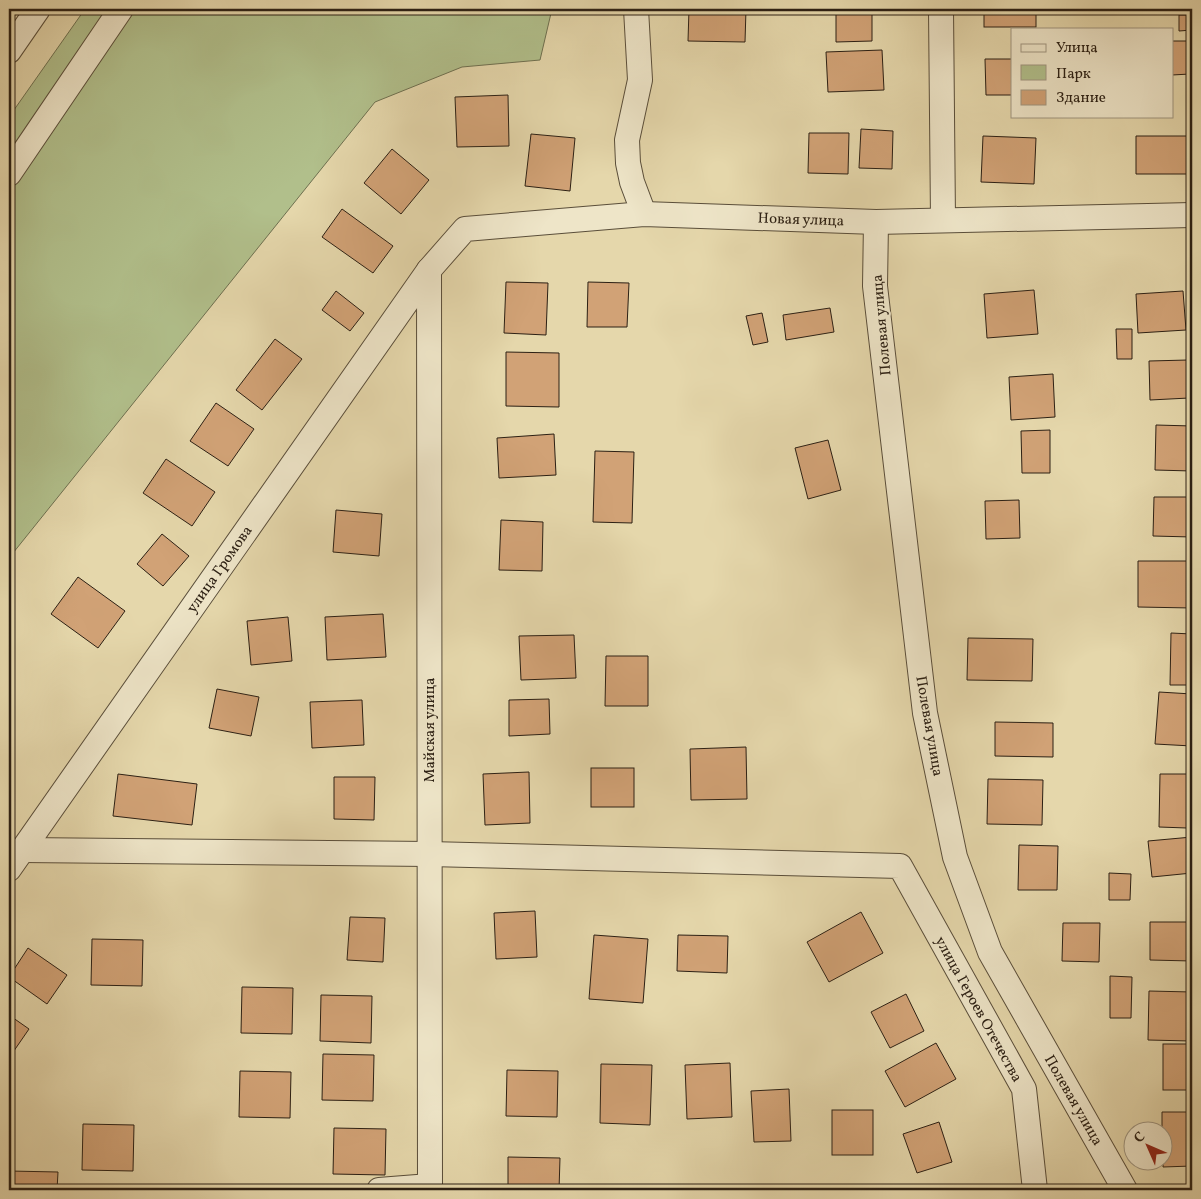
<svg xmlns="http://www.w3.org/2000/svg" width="1201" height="1199" viewBox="0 0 1201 1199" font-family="Vollkorn,serif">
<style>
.green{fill:#b1bf8b;stroke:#6e7050}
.building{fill:#d1a276;stroke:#2c2014}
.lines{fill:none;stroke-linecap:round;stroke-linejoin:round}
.minor-casing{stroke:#5a4e3a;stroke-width:26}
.minor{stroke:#eee5c8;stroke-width:24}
.labels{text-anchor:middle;stroke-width:4;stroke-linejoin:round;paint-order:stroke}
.street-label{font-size:15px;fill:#2c2014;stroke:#eee5c8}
</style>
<rect width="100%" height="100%" fill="#e5d7ab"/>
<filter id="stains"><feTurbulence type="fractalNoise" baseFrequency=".004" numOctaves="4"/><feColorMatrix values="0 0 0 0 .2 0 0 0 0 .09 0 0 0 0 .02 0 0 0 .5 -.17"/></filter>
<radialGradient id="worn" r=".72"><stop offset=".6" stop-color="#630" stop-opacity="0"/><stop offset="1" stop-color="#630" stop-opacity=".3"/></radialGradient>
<polygon class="green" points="85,9 552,9 540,60 462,67 375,102 9,558 9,117"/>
<g class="building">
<polygon points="689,9 746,9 745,42 688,41"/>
<rect x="984" y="9" width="52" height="18"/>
<polygon points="836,14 872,14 872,41 836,42"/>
<polygon points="1179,15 1192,15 1192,30 1179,31"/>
<polygon points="1172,41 1191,41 1190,74 1172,75"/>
<polygon points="882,50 884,90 828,92 826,52"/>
<polygon points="985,59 1012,59 1012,95 986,95"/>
<polygon points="508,95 509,146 457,147 455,97"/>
<polygon points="861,129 893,131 892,169 859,168"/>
<polygon points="809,133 849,133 848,174 808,173"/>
<polygon points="531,134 575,138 570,191 525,186"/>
<polygon points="983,136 1036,138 1034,184 981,182"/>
<polygon points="1136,136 1188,136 1189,174 1136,174"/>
<polygon points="392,149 429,180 401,214 364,183"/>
<polygon points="342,209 393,246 373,273 322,237"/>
<polygon points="506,282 548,283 546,335 504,333"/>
<polygon points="588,282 629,283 627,327 587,327"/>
<polygon points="1034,290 1038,334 987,338 984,294"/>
<polygon points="336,291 364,313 350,331 322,310"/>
<polygon points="1183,291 1186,330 1138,333 1136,294"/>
<polygon points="830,308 834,332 786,340 783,315"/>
<polygon points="762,313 768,342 753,345 746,316"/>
<polygon points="1116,329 1132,329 1132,359 1117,359"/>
<polygon points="275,339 302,359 262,410 236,390"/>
<polygon points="506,352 559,353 559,407 506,406"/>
<polygon points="1188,360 1189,398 1150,400 1149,361"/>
<polygon points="1053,374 1055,417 1011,420 1009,377"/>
<polygon points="216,403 254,429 228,466 190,441"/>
<polygon points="1156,425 1192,426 1192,471 1155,470"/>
<polygon points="1050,430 1050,473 1022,473 1021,431"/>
<polygon points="554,434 556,475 499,478 497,438"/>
<polygon points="828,440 841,490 808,499 795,448"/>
<polygon points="595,451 634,452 632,523 593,522"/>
<polygon points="166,459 215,492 192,526 143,493"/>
<polygon points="1154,497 1192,497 1192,537 1153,536"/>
<polygon points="1019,500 1020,538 986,539 985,501"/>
<polygon points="336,510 382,514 379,556 333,552"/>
<polygon points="501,520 543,522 542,571 499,570"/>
<polygon points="162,534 189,556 163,586 137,564"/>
<polygon points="1138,561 1192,561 1192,608 1138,607"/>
<polygon points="78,577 125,611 98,648 51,614"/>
<polygon points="383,614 386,657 327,660 325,617"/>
<polygon points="288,617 292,661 251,665 247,621"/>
<polygon points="1171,633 1192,634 1192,685 1170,685"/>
<polygon points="574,635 576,678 521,680 519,636"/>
<polygon points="968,638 1033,639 1032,681 967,680"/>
<polygon points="606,656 648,656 648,706 605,706"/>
<polygon points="217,689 259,697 251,736 209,728"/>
<polygon points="1159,692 1192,694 1192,746 1155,744"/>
<polygon points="549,699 550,734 509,736 509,700"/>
<polygon points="362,700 364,745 312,748 310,702"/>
<polygon points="995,722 1053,723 1053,757 995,756"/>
<polygon points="746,747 747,799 691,800 690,749"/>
<rect x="591" y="768" width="43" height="39"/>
<polygon points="529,772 530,823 485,825 483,774"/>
<polygon points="118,774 197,784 192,825 113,816"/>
<polygon points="1160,774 1188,774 1187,828 1159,827"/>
<polygon points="334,777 375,777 374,820 334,819"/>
<polygon points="988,779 1043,780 1042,825 987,824"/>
<polygon points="1192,837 1192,873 1152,877 1148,841"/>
<polygon points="1019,845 1058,846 1057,890 1018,890"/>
<polygon points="1109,873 1131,874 1130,900 1109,900"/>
<polygon points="535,911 537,957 496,959 494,913"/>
<polygon points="861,912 883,953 829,982 807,942"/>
<polygon points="350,917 385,918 383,962 347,960"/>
<polygon points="1150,922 1192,922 1192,961 1150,960"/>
<polygon points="1063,923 1100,923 1099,962 1062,961"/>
<polygon points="594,935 648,939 643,1003 589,999"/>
<polygon points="678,935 728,936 727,973 677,971"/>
<polygon points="92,939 143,940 142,986 91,985"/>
<polygon points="28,948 67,975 47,1004 9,977"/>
<polygon points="1110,976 1132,977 1131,1018 1110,1018"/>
<polygon points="242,987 293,988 292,1034 241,1033"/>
<polygon points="1149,991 1192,992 1191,1041 1148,1040"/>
<polygon points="906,994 924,1031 890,1048 871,1012"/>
<polygon points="321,995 372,996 371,1043 320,1041"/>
<polygon points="9,1015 29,1029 9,1058"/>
<polygon points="936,1043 956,1079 905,1107 885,1071"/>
<rect x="1163" y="1044" width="29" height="46"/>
<polygon points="323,1054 374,1055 373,1101 322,1100"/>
<polygon points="730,1063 732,1117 687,1119 685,1065"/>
<polygon points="601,1064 652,1065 650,1125 600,1123"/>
<polygon points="507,1070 558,1071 557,1117 506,1116"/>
<polygon points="240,1071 291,1072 290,1118 239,1117"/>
<polygon points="789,1089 791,1141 754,1142 751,1091"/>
<rect x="832" y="1110" width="41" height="45"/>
<polygon points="1162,1112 1192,1112 1192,1166 1163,1167 1164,1132 1162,1132"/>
<polygon points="939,1122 952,1162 917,1173 903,1134"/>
<polygon points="83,1124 134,1125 133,1171 82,1170"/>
<polygon points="334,1128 386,1129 385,1175 333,1174"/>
<polygon points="508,1157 560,1158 559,1190 508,1190"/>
<polygon points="9,1171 58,1172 57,1190 9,1190"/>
</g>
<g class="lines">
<defs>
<g id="minor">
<polyline points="636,9 640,80 627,140 628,163 632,182 644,214"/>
<polyline points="941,9 943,220"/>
<polyline points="9,51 38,9"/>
<polyline points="9,174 121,9"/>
<polyline points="876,222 875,286 925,713 955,857 990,952 1125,1190"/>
<polyline points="429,270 430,1190"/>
<polyline points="22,850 429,854 900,866 1024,1089 1035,1190"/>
<polyline points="9,869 429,270 465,229 644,214 876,222 1192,215"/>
<polyline points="379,1190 430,1186"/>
</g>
</defs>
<use href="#minor" class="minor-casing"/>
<use href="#minor" class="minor"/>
</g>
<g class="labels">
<g class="street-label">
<text transform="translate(801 219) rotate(2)" y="5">Новая улица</text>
<text transform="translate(881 325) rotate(-95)" y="5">Полевая улица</text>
<text transform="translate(219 569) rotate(-55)" y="5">улица Громова</text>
<text transform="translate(930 726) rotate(80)" y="5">Полевая улица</text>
<text transform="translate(429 730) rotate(-90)" y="5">Майская улица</text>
<text transform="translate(979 1009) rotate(61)" y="5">улица Героев Отечества</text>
<text transform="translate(1074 1100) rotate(60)" y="5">Полевая улица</text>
</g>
</g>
<rect width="1201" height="1199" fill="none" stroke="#e5d7ab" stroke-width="30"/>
<rect x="10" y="10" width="1181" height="1179" fill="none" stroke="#2c2014" stroke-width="2.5"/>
<rect x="15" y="15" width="1171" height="1169" fill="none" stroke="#2c2014"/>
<rect x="1011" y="28" width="162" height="90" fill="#eee5c8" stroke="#a09680"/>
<rect x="1021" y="44" width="25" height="8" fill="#eee5c8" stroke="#a09680"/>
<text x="1056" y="52" font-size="15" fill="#2c2014">Улица</text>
<rect x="1021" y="65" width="25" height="15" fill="#b1bf8b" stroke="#a09680"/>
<text x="1056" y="78" font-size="15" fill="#2c2014">Парк</text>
<rect x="1021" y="90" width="25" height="15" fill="#d1a276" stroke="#a09680"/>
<text x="1056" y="102" font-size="15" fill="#2c2014">Здание</text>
<g transform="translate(1148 1146) rotate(315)"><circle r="24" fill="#eee5c8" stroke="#a09680"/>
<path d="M0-4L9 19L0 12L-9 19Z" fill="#8f2418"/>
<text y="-8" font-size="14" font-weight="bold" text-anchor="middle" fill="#2c2014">С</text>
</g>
<rect width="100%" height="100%" filter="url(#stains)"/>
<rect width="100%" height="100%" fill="url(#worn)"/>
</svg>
